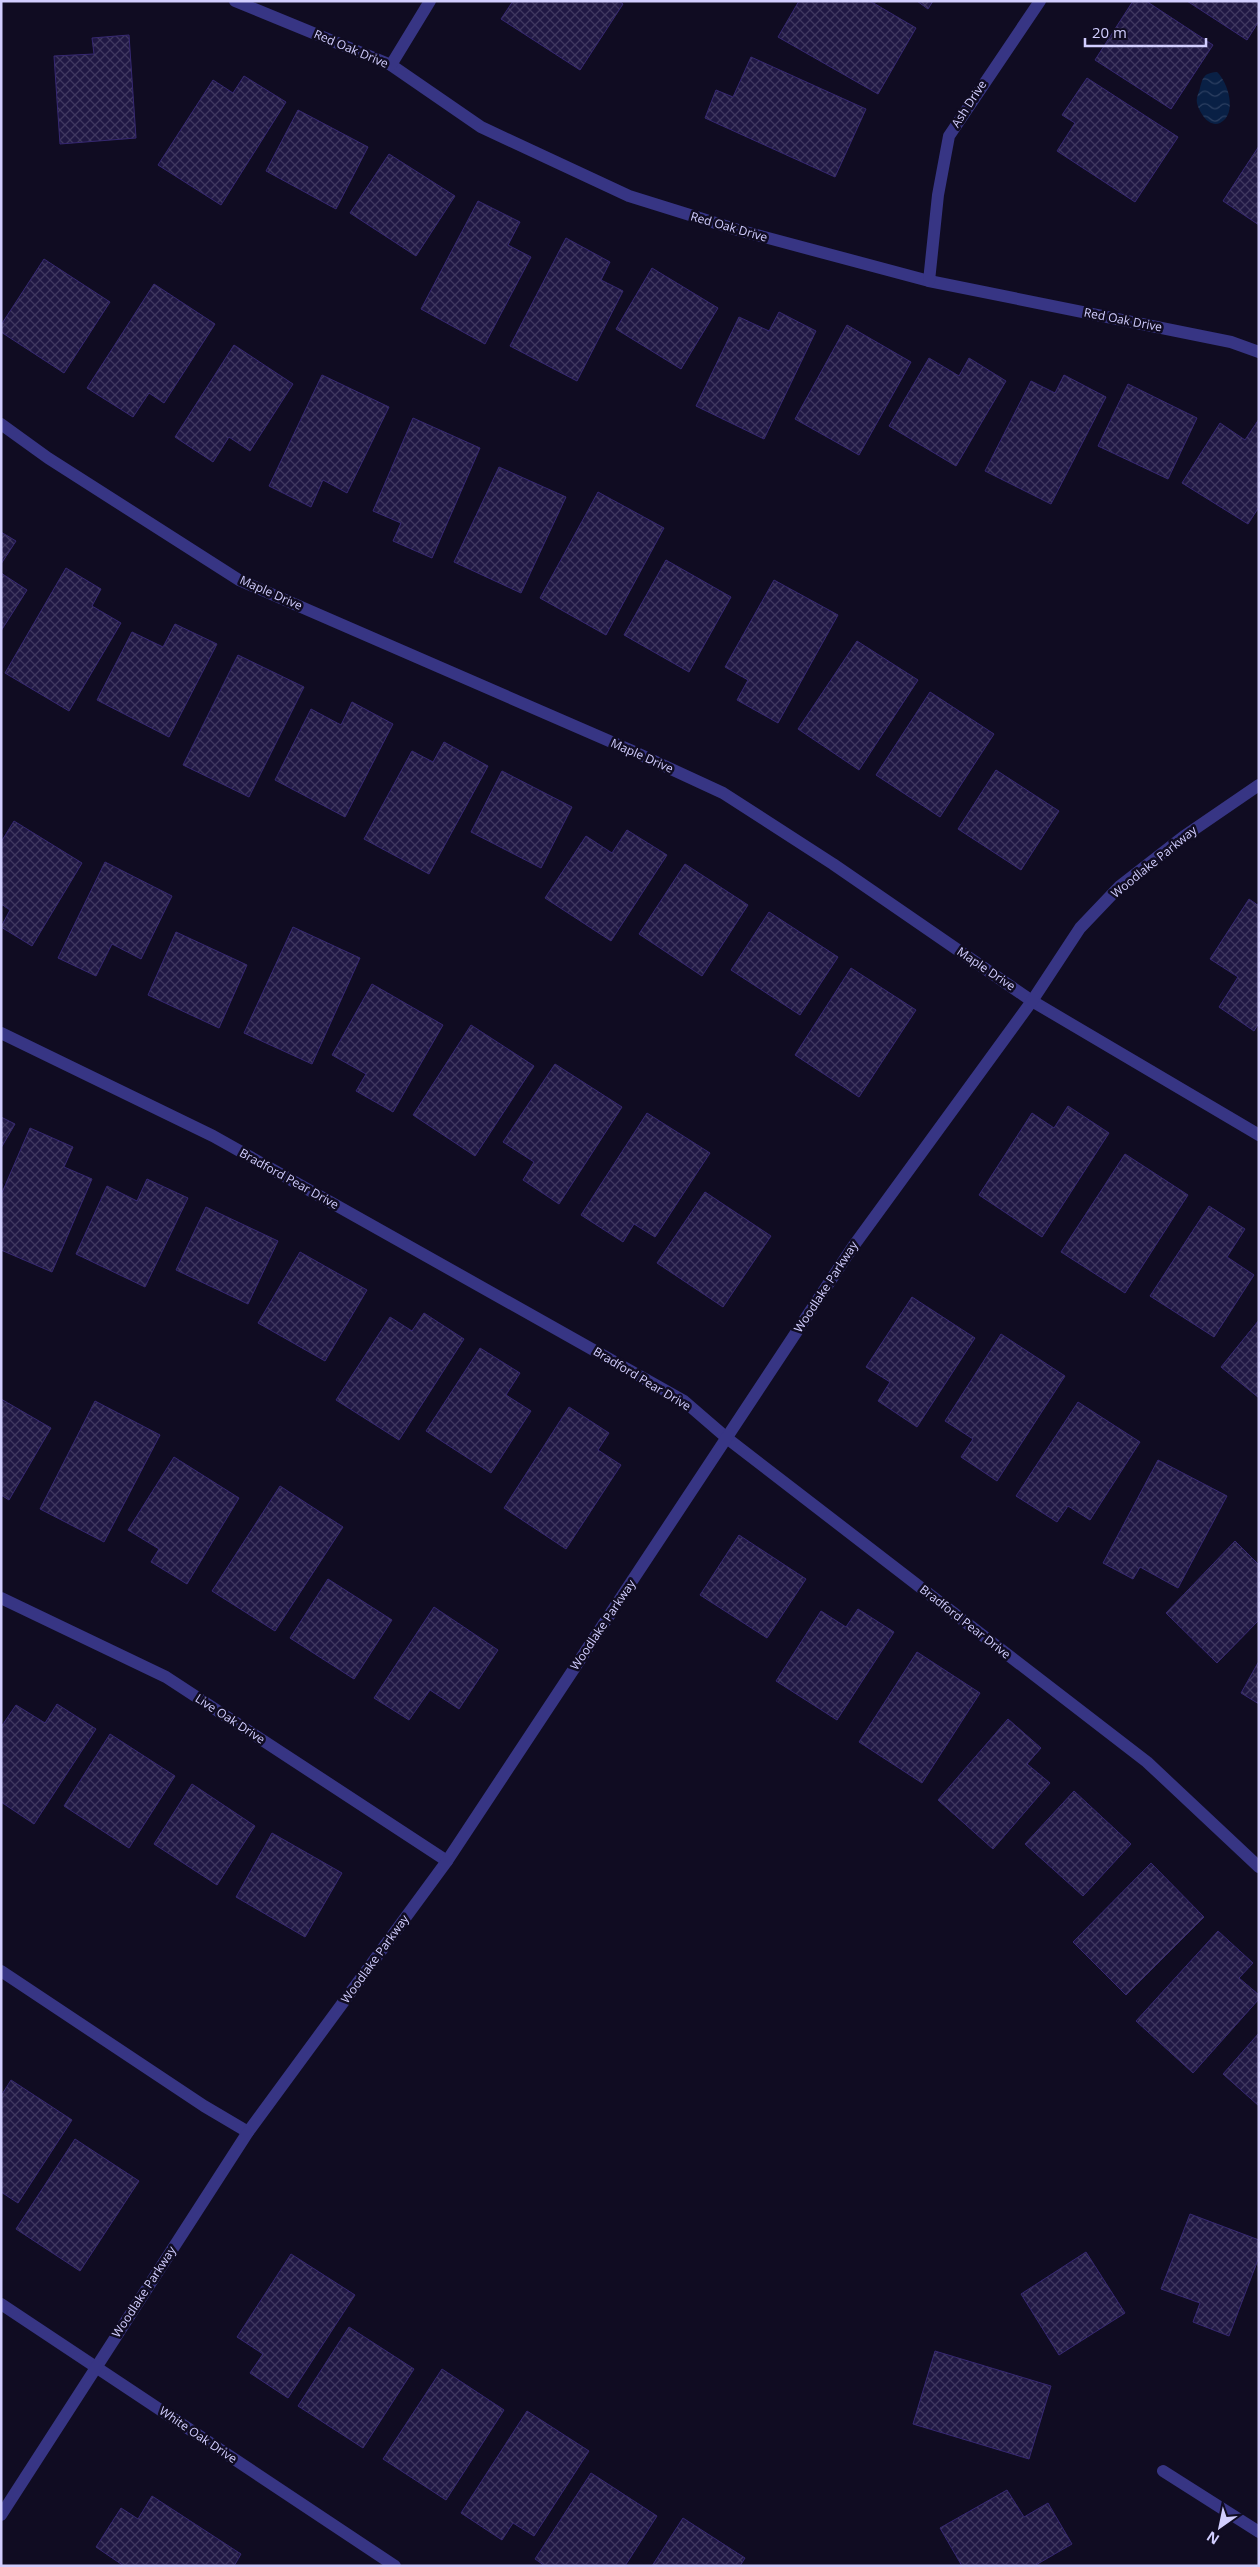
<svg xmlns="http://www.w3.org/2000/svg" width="1260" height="2567" viewBox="0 0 1260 2567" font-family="'Open Sans',sans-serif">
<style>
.water{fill:url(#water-waves)}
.building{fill:url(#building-cross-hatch);stroke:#362871}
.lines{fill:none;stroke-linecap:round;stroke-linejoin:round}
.service{stroke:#373584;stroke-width:12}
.minor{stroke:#373584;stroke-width:12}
.tertiary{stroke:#373584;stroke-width:12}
.labels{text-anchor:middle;stroke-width:5;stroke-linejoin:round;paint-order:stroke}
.street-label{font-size:12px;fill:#d2ceff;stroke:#100c22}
</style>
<defs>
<pattern id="water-waves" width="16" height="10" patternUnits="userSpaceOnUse" patternTransform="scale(1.25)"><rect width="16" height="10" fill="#092045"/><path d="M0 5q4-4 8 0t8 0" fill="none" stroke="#2c3f61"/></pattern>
<pattern id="building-cross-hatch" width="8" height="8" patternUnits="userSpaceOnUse" patternTransform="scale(1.25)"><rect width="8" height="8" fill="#201844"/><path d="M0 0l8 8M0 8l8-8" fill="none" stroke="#403860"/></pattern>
</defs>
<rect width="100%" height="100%" fill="#100c22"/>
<path class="water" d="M 1217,72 C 1228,82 1238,114 1220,123 C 1209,128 1199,112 1197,103 C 1196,97 1199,93 1200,88 C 1203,77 1204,73 1217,72 Z"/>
<g class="building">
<polygon points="513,1 619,1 623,4 580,70 501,19"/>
<polygon points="799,1 870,1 916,28 878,94 778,37"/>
<polygon points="917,1 933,1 928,9"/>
<polygon points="1133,1 1146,1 1213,45 1171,109 1095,60"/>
<polygon points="1187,1 1259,1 1259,21 1247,40"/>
<polygon points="129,35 136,138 60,144 54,56 94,54 92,38"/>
<polygon points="751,57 866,109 835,177 705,118 716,90 733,97"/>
<polygon points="244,76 286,102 221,205 158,165 213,80 233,93"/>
<polygon points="1087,78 1178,137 1135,202 1057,151 1075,123 1062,115"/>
<polygon points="298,110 368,147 336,209 266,171"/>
<polygon points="1259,146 1259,225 1223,201"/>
<polygon points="389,154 455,196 416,256 350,213"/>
<polygon points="478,201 520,222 508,245 531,257 485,344 421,309"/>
<polygon points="566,238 610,262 601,280 623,291 577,381 510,346"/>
<polygon points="44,259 110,302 64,373 1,332 1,325"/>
<polygon points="652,268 718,308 681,369 616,329"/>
<polygon points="154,284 215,324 164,403 149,393 133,417 87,388"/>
<polygon points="779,312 816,331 764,439 696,406 739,317 769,331"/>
<polygon points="847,325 911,362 859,455 795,419"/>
<polygon points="234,345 293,384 250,451 229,437 213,462 175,437"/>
<polygon points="929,358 959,376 969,358 1006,381 956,466 889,426"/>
<polygon points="322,375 389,407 347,493 323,480 311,507 269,486"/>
<polygon points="1064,375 1106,397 1051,504 985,471 1031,381 1055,393"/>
<polygon points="1128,384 1197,418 1168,479 1098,446"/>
<polygon points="413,418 480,448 432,558 393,541 401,523 373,511"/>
<polygon points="1259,419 1259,507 1248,524 1182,483 1220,423 1245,440"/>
<polygon points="499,467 566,497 521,593 454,562"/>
<polygon points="598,492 664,528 606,635 540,598"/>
<polygon points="1,532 16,541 1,564"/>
<polygon points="666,560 731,597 689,672 624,635"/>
<polygon points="66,568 101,589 92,606 121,623 69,711 5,673"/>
<polygon points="1,573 27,590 1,631"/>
<polygon points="774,580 838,615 778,723 737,700 748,680 725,667"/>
<polygon points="175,624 217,644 169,737 97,700 132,632 163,647"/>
<polygon points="857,641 918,680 859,770 798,729"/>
<polygon points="238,655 304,687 249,797 183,765"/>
<polygon points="930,692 994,734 940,817 876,775"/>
<polygon points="352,702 393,724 345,817 275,780 311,709 341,725"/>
<polygon points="444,742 488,766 429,874 364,839 412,751 433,762"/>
<polygon points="996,770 1059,811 1021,870 958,829"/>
<polygon points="502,771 572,807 541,868 471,832"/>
<polygon points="14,821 82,863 32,946 1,927 10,910 1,904 1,842"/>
<polygon points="627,830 667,855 611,941 545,898 586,836 612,853"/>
<polygon points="105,862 172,896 141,959 112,944 96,976 58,958"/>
<polygon points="685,864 748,905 702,976 639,934"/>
<polygon points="1249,899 1259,906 1259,1023 1254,1031 1219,1007 1238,977 1210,959"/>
<polygon points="769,912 838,957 800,1015 731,970"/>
<polygon points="293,927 360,958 312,1064 244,1033"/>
<polygon points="176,932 247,965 219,1028 148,995"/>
<polygon points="851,968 916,1010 859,1097 795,1055"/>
<polygon points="372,984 443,1025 393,1112 356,1091 366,1074 332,1055"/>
<polygon points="471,1025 534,1066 475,1156 413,1115"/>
<polygon points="555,1064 622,1107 559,1204 523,1180 534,1162 503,1142"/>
<polygon points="1068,1106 1109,1133 1042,1237 979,1195 1032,1113 1054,1128"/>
<polygon points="647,1113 710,1153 655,1237 634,1224 623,1242 581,1215"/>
<polygon points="1,1117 15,1124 1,1148"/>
<polygon points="30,1128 73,1147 64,1167 92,1179 52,1272 1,1250 1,1195"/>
<polygon points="1125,1154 1188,1195 1125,1293 1061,1252"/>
<polygon points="147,1179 188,1198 145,1287 76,1254 107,1186 137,1201"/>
<polygon points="705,1192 771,1236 723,1307 657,1263"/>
<polygon points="1209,1206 1245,1229 1227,1257 1254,1275 1214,1337 1150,1296"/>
<polygon points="206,1207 278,1241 248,1304 176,1270"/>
<polygon points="300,1252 367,1290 325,1361 258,1323"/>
<polygon points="912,1297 975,1338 917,1427 878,1401 890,1382 866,1367"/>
<polygon points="424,1313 464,1339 399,1440 336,1400 390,1317 412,1331"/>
<polygon points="1259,1320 1259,1398 1221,1367"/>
<polygon points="1001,1334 1065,1376 997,1481 961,1457 973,1439 945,1421"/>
<polygon points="480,1348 520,1373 506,1395 531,1411 491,1473 426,1431"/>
<polygon points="1,1399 51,1428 9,1500 1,1495"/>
<polygon points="95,1401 160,1435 104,1542 40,1509"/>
<polygon points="1078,1402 1140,1442 1090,1520 1068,1506 1057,1522 1016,1496"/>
<polygon points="569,1407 609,1433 598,1450 621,1465 566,1549 504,1508"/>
<polygon points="174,1457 239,1498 187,1584 151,1562 159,1549 128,1530"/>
<polygon points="1158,1460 1227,1496 1178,1588 1140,1567 1133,1579 1103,1563"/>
<polygon points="280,1486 343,1527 275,1631 212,1591"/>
<polygon points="739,1535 806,1579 767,1638 700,1595"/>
<polygon points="1235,1541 1259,1565 1259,1620 1217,1663 1166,1613"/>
<polygon points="328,1579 392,1620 354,1679 290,1638"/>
<polygon points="434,1607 498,1650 459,1709 430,1690 409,1720 374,1698"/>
<polygon points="858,1609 894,1632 837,1720 776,1681 821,1611 846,1627"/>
<polygon points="917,1652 980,1693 922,1783 859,1742"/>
<polygon points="1259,1661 1259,1704 1241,1693"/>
<polygon points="57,1704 96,1729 34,1824 1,1802 1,1727 16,1705 45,1723"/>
<polygon points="1008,1719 1041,1748 1027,1764 1050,1783 993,1849 938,1800"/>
<polygon points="110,1734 175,1776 129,1848 64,1806"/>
<polygon points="192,1784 255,1826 217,1885 154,1844"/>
<polygon points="1074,1791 1131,1844 1083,1896 1025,1844"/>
<polygon points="272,1833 342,1873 305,1937 236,1897"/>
<polygon points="1151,1863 1204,1917 1126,1995 1073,1942"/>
<polygon points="1218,1931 1253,1963 1239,1978 1259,1995 1259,1999 1193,2073 1136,2021"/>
<polygon points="1259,2033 1259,2106 1223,2074"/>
<polygon points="11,2080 72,2120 18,2203 1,2192 1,2096"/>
<polygon points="75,2139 139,2181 80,2271 16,2229"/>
<polygon points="1190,2214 1259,2240 1259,2257 1229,2336 1193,2322 1200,2303 1161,2289"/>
<polygon points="1086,2252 1125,2313 1059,2355 1021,2294"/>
<polygon points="291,2254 355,2295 288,2398 250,2373 263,2354 237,2337"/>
<polygon points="349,2327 414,2369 363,2448 298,2406"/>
<polygon points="935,2351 1051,2386 1029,2459 913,2424"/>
<polygon points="442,2369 504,2410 446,2500 383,2459"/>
<polygon points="527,2411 589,2451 534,2536 513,2523 502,2540 461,2513"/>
<polygon points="591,2473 657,2516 625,2566 545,2566 535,2559"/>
<polygon points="1007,2490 1024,2517 1048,2503 1072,2544 1034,2566 962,2566 940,2528"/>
<polygon points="152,2496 241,2554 234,2566 124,2566 96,2547 121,2508 138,2519"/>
<polygon points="683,2518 745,2558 740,2566 652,2566"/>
</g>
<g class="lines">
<polyline class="service" points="1,1971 204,2106 248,2132"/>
<g class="minor">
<polyline points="235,1 391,65 481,127 629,196 738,230 929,281 1231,342 1259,352"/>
<polyline points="391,65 430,1"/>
<polyline points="929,281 938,195 949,136 1040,1"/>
<polyline points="1,424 48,458 239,580 630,750 723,793 833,864 1032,1001 1259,1135"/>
<polyline points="1,1033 213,1136 684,1401 728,1439 1147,1762 1259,1867"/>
<polyline points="1,1598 166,1677 447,1861"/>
<polyline points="1,2304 395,2566"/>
<polyline points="1163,2471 1259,2532"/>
</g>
<polyline class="tertiary" points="1,2515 248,2132 447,1861 852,1248 1032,1001 1080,928 1120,886 1183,837 1259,785"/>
</g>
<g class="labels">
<g class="street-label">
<text transform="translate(351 49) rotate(23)" y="4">Red Oak Drive</text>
<text transform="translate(969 104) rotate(-57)" y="4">Ash Drive</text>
<text transform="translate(729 227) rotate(16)" y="4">Red Oak Drive</text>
<text transform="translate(1123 320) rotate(11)" y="4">Red Oak Drive</text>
<text transform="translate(271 593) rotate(24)" y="4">Maple Drive</text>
<text transform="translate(642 756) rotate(24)" y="4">Maple Drive</text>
<text transform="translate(1154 862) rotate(-39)" y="4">Woodlake Parkway</text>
<text transform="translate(986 969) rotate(34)" y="4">Maple Drive</text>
<text transform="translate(289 1179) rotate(29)" y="4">Bradford Pear Drive</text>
<text transform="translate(826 1287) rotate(-57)" y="4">Woodlake Parkway</text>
<text transform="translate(642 1379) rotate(31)" y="4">Bradford Pear Drive</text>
<text transform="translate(965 1622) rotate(38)" y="4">Bradford Pear Drive</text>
<text transform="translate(603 1625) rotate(-56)" y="4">Woodlake Parkway</text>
<text transform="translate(230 1719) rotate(33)" y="4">Live Oak Drive</text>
<text transform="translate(375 1959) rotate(-54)" y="4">Woodlake Parkway</text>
<text transform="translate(144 2292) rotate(-57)" y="4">Woodlake Parkway</text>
<text transform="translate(198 2435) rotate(34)" y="4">White Oak Drive</text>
</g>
</g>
<rect width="1260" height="2567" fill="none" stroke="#d2ceff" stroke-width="5"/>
<g transform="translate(1220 2527) rotate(213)" stroke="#100c22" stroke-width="4" paint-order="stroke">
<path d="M0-4L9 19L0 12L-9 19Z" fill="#d2ceff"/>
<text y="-8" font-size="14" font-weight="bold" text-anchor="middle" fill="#d2ceff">N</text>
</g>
<path d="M1085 38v8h121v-8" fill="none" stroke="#d2ceff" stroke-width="2.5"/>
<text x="1092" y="38" font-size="15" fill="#d2ceff" stroke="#100c22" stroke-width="4" paint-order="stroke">20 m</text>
</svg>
